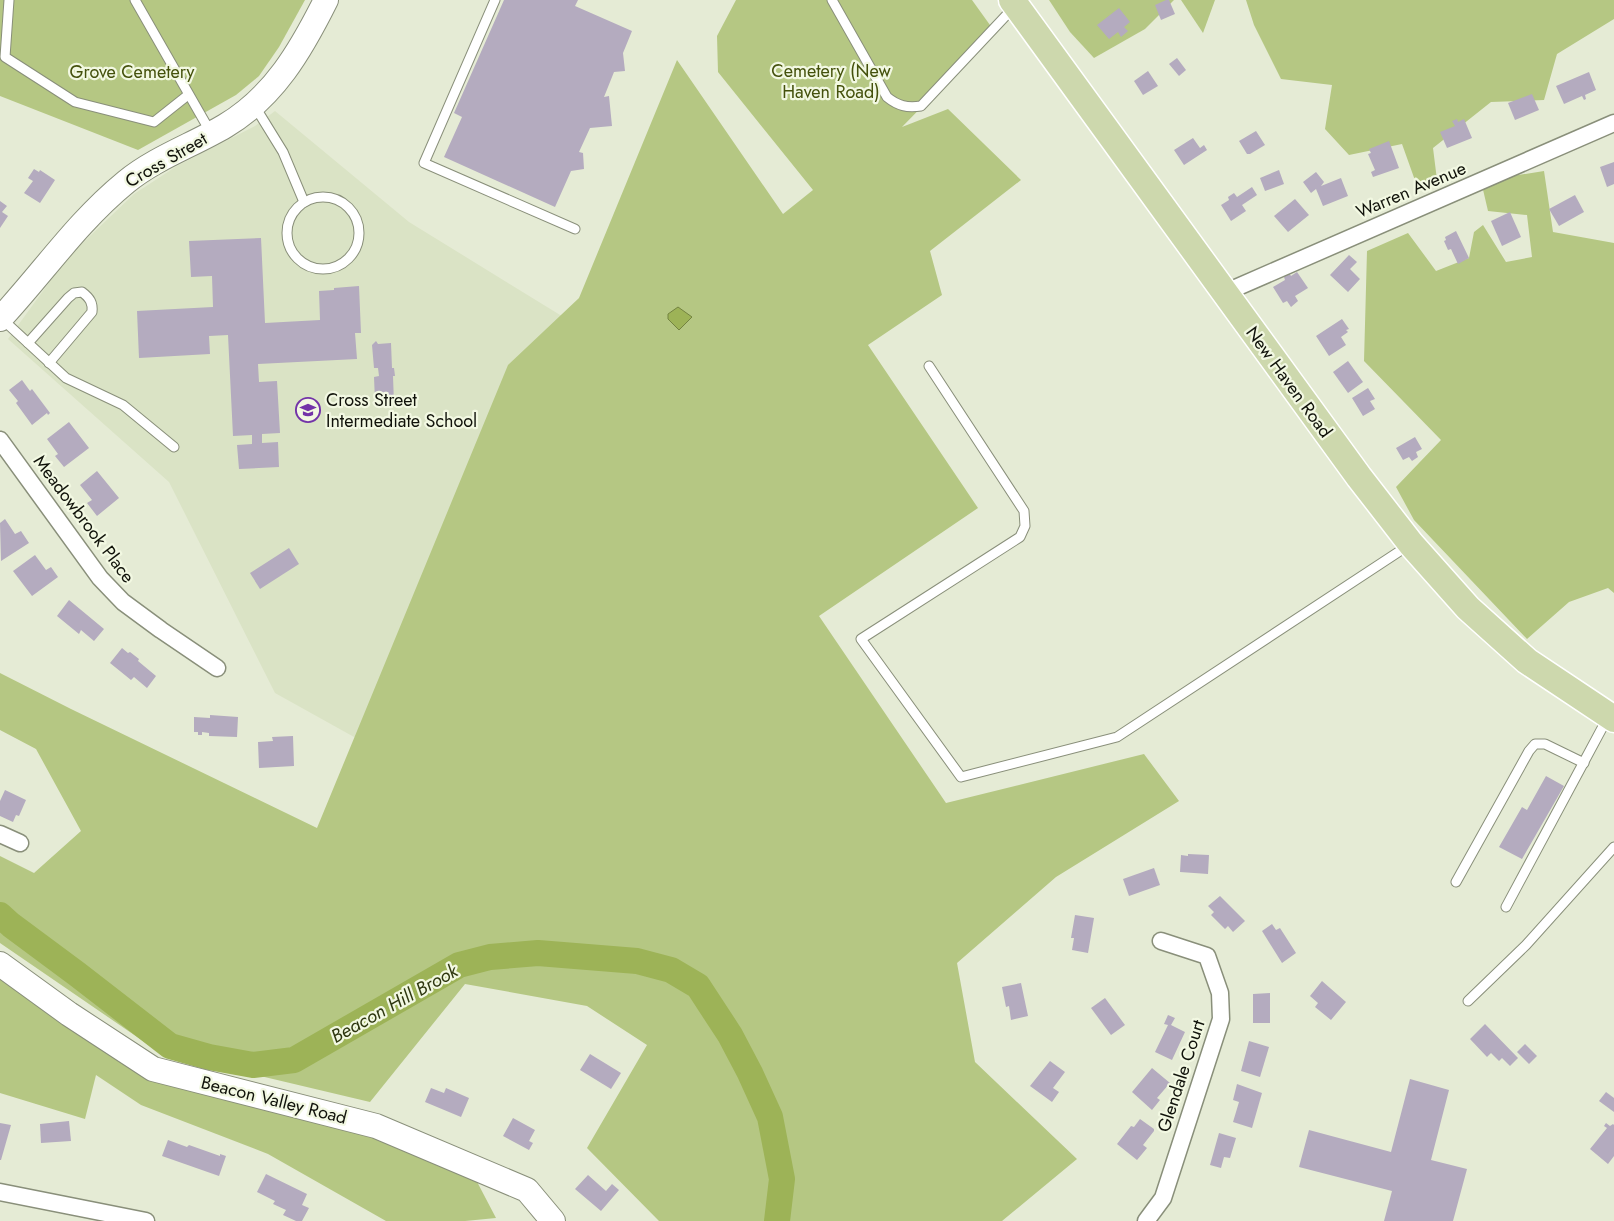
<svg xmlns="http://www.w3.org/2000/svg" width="1614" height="1221" viewBox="0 0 1614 1221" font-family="Jost,sans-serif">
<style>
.built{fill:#dae3c5}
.green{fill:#b5c783}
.water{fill:#9db357;stroke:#738340}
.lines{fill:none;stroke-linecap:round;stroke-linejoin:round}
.river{stroke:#9db357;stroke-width:26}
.building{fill:#b4abbf}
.lane-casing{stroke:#898f7a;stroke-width:11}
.street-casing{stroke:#898f7a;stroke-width:19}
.secondary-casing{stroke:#898f7a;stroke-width:26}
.primary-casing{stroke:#fff;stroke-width:29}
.lane{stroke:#fff;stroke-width:9}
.street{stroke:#fff;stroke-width:16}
.secondary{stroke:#fff;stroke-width:24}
.primary{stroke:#cdd8ad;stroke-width:26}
.labels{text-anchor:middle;stroke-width:4.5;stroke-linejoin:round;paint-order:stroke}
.park-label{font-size:18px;fill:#44510c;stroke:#f2f8e2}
.street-label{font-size:18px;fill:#10120a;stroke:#f2f8e2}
.poi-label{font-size:18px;fill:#10120a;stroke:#f2f8e2;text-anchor:start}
.water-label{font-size:19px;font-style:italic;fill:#2e3710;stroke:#f2f8e2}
</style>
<rect width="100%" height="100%" fill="#e5ebd5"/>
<polygon class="built" points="275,111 409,222 565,318 390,757 275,693 169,482 8,339 67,258 134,194 177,166 255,126"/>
<g class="green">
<polygon points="0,0 305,0 279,47 259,76 236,95 138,150 0,96"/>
<polygon points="736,0 972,0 995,32 902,127 948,109 1021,180 930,251 942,295 868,345 978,508 819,616 946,803 1144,754 1179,801 1056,877 957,963 975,1062 1077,1159 1002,1221 659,1221 587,1148 647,1045 587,1006 465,984 370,1102 159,1052 0,943 0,856 34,873 81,831 36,749 0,730 0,673 71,709 317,828 508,365 579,298 677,60 783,214 813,190 718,72 717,36"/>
<polygon points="1049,0 1174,0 1145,29 1094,58 1070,32"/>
<polygon points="1181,0 1215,0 1203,33"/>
<polygon points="1246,0 1614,0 1614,19 1557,54 1544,100 1491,102 1433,148 1437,180 1417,186 1402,144 1349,155 1325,129 1332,85 1281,79 1254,25"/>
<polygon points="1544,171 1553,232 1614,243 1614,593 1608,588 1569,602 1527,639 1414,520 1396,487 1441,440 1364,361 1367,251 1408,233 1436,271 1469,258 1474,232 1483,225 1506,262 1532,257 1527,215 1488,211 1481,181"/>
<polygon points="0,974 147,1077 360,1129 474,1176 496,1218 465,1221 386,1221 268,1154 141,1105 96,1075 85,1119 0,1093"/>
</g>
<polygon class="water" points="678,307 692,317 679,330 668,319 668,314"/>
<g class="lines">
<polyline class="river" points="0,915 11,925 77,974 170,1046 209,1057 253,1065 294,1060 459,965 490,957 538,953 637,961 671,970 698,986 730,1035 750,1073 770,1117 782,1179 777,1221"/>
</g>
<g class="building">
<polygon points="504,0 578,0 575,6 632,31 623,53 625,71 614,72 604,97 609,96 612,126 590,128 579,152 583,153 584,169 571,171 555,207 444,157 462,117 454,113"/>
<polygon points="1166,0 1169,0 1175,14 1161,20 1155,5"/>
<polygon points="1119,8 1130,22 1124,27 1128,31 1121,37 1118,32 1109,39 1097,25"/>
<polygon points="1177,58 1186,70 1179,76 1169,64"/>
<polygon points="1148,71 1158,86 1143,95 1134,81"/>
<polygon points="1589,72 1596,90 1585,95 1586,99 1584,100 1582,96 1564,104 1556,86"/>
<polygon points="1532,94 1539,110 1515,120 1508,103"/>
<polygon points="1457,119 1458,122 1464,119 1472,138 1447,148 1440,132 1455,126 1452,121"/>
<polygon points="1256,131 1265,145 1250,154 1247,154 1239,141"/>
<polygon points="1193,138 1200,148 1204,145 1207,150 1184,165 1174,150"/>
<polygon points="1389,141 1399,168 1373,177 1371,172 1375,170 1368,154 1371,153 1369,149"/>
<polygon points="1614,162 1614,184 1607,187 1600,167"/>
<polygon points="34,169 39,172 40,170 55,180 40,203 24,193 33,181 28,178"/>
<polygon points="1279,170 1284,184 1265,191 1260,178"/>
<polygon points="1316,172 1324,182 1321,186 1341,178 1348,196 1323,206 1316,189 1311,193 1303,182"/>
<polygon points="1252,187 1257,195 1242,205 1246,211 1231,221 1221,205 1229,200 1228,197 1234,193 1237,197"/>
<polygon points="1575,195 1584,212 1559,226 1549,209"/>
<polygon points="1295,199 1309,215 1288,232 1274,216"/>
<polygon points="0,201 7,206 2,212 8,216 0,228"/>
<polygon points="1510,212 1521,237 1502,246 1491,221"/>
<polygon points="1456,231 1469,258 1458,264 1451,249 1448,250 1444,241 1446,240 1445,237"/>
<polygon points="261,238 265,323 320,320 319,291 334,290 334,288 359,286 361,333 355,333 357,359 258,364 259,382 277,381 280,433 262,434 262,443 278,442 279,467 239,469 237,445 252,444 252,435 233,436 228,335 209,336 210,354 139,358 137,311 213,307 212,276 191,277 189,241"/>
<polygon points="1349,255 1357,262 1350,269 1360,279 1348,292 1330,275"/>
<polygon points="1297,272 1308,288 1295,296 1298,301 1291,307 1287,301 1283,303 1273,287 1285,280 1284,277 1289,273 1291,276"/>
<polygon points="1342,319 1349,329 1346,330 1348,332 1341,337 1346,345 1329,356 1316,336"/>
<polygon points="376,341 378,344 391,343 392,368 394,368 395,376 393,376 394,404 386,404 385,400 375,401 374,377 379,376 378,368 374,368 372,345"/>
<polygon points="1348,361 1363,382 1348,393 1333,372"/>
<polygon points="22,380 30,391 32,389 50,413 48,415 47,413 32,425 16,403 18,401 9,390"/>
<polygon points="1368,388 1375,399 1370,401 1375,409 1363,416 1352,398"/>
<polygon points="69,422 89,448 64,467 55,456 58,454 47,439"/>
<polygon points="1415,437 1422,449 1416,452 1418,457 1412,461 1409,457 1403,460 1396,448"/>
<polygon points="97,471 119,498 97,516 87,503 92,500 80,485"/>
<polygon points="5,519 15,534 21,531 29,543 1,561 0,523"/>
<polygon points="289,548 299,564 260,589 250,573"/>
<polygon points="35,555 46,570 51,567 58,577 32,596 13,571"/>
<polygon points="69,600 104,629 94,641 81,630 79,634 57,616"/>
<polygon points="122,648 128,653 130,652 139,659 138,661 156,676 147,688 134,677 131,680 110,663"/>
<polygon points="210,715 238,717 237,737 209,736 209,733 202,732 202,735 198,735 198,732 194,732 194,717 210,718"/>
<polygon points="293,736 294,766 259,768 258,742 273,741 272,737"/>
<polygon points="1546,776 1564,786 1522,859 1499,847 1522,807 1527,810"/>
<polygon points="5,790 26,800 19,816 16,815 13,822 0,816 0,801"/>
<polygon points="1188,854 1209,855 1208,874 1180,872 1181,855 1188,856"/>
<polygon points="1154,868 1160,885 1129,896 1123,879"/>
<polygon points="1220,896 1245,921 1233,932 1228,926 1225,929 1211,915 1214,912 1208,906"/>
<polygon points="1075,915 1094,918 1088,953 1072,950 1074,938 1071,938"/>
<polygon points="1272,924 1276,930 1280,928 1296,953 1282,963 1262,931"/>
<polygon points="1322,981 1346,1002 1331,1020 1315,1007 1318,1003 1310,996"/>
<polygon points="1021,983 1028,1016 1011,1020 1009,1006 1006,1007 1002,987"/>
<polygon points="1270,993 1270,1023 1253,1023 1253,994"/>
<polygon points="1105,998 1125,1025 1111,1035 1091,1008"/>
<polygon points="1168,1015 1175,1018 1171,1025 1185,1032 1172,1060 1155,1052 1168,1025 1164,1024"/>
<polygon points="1485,1024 1518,1058 1510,1066 1502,1058 1499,1061 1491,1053 1487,1057 1470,1039"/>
<polygon points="1249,1041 1269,1047 1260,1077 1241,1071"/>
<polygon points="1525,1044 1537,1056 1529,1064 1517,1052"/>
<polygon points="590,1054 621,1073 611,1089 580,1070"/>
<polygon points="1050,1061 1065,1072 1053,1088 1059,1092 1052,1102 1030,1086"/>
<polygon points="1152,1068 1170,1083 1157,1098 1160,1100 1152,1110 1132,1092"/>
<polygon points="1410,1079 1449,1090 1431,1160 1467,1169 1453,1221 1384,1221 1392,1191 1299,1167 1309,1130 1391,1152"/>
<polygon points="1237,1084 1262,1093 1252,1128 1233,1122 1239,1102 1233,1100"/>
<polygon points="431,1088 444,1093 446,1088 469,1098 461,1117 425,1102"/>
<polygon points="1606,1092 1614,1098 1614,1112 1599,1101"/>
<polygon points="513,1118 535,1130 529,1141 533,1143 529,1150 503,1136"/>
<polygon points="1140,1119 1154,1129 1154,1131 1143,1145 1147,1148 1137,1160 1117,1144 1131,1126 1134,1127"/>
<polygon points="69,1121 71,1141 41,1143 40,1124"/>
<polygon points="0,1123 11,1125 1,1160 0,1160"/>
<polygon points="1606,1123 1610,1126 1613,1124 1614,1125 1614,1156 1608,1164 1590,1149 1607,1128 1604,1126"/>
<polygon points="1219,1133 1236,1138 1230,1158 1224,1157 1221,1168 1210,1165"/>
<polygon points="168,1140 187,1147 189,1145 220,1156 220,1154 226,1156 219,1176 162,1156"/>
<polygon points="266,1174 307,1194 302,1205 309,1208 302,1221 296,1221 283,1215 286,1210 273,1204 275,1201 257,1192"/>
<polygon points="588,1175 606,1191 612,1184 619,1190 601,1211 575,1189"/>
</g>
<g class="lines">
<defs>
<g id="lane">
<polyline points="9,0 5,57 75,102 154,122 188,95"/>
<polyline points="135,0 211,133"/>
<polyline points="495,0 424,163 575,229"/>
<path d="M 832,0 L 887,97 C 898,106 907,108 921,106 L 1014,7"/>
<polyline points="254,105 283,152 304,202"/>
<circle cx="323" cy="233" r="36"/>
<polyline points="1,318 66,378 123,405 174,447"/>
<path d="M 28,343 L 68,298 L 74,293 L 82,292 C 90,298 93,303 92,312 L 49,363"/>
<polyline points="929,366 1024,511 1025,526 1020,537 861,639 961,777 1117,737 1409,545"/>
<polyline points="1456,882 1529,751 1535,744 1545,744 1584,763"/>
<polyline points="1506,907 1608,717"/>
<polyline points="1468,1001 1526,945 1614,847"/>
</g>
<g id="street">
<polyline points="1224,293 1614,123"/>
<polyline points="0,440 100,578 123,602 161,630 217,668"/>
<polyline points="0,834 20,843"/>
<polyline points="0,1192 146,1221"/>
<polyline points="1146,1221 1163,1198 1221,1019 1220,993 1207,956 1161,941"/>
</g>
<g id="secondary">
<path d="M 0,319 C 43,273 76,223 126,182 C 155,158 193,145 225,126 C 274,97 301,50 326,0"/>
<polyline points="0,964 69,1014 153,1069 376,1126 527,1190 553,1221"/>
</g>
<polyline id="primary" points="1012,0 1359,477 1411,544 1468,608 1527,661 1614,719"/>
</defs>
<use href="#lane" class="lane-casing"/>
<use href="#street" class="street-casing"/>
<use href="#secondary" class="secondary-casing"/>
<use href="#primary" class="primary-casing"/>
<use href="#lane" class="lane"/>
<use href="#street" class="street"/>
<use href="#secondary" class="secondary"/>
<use href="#primary" class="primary"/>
</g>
<defs>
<symbol id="school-ring" viewBox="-11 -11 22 22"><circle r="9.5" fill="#f2f8e2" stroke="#7333a8" stroke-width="1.5"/><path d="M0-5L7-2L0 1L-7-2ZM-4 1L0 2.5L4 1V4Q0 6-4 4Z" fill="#7333a8"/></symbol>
</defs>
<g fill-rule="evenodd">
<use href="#school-ring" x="294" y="396" width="28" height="28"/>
</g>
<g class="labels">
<g class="park-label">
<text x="831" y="77">Cemetery (New<tspan x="831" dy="21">Haven Road)</tspan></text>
<text x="132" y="78">Grove Cemetery</text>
</g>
<g class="street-label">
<text transform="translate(166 160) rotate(-30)" y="6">Cross Street</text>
<text transform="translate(1411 190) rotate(-23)" y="6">Warren Avenue</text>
<text transform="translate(1289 382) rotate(54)" y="6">New Haven Road</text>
<text transform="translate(84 519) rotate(53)" y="6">Meadowbrook Place</text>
<text transform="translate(1181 1076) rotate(-72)" y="6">Glendale Court</text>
<text transform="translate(274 1100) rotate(14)" y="6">Beacon Valley Road</text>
</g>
<g class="poi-label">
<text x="326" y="406">Cross Street<tspan x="326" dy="21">Intermediate School</tspan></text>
</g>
<g class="water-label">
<text transform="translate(394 1003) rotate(-29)" y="7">Beacon Hill Brook</text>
</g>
</g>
</svg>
